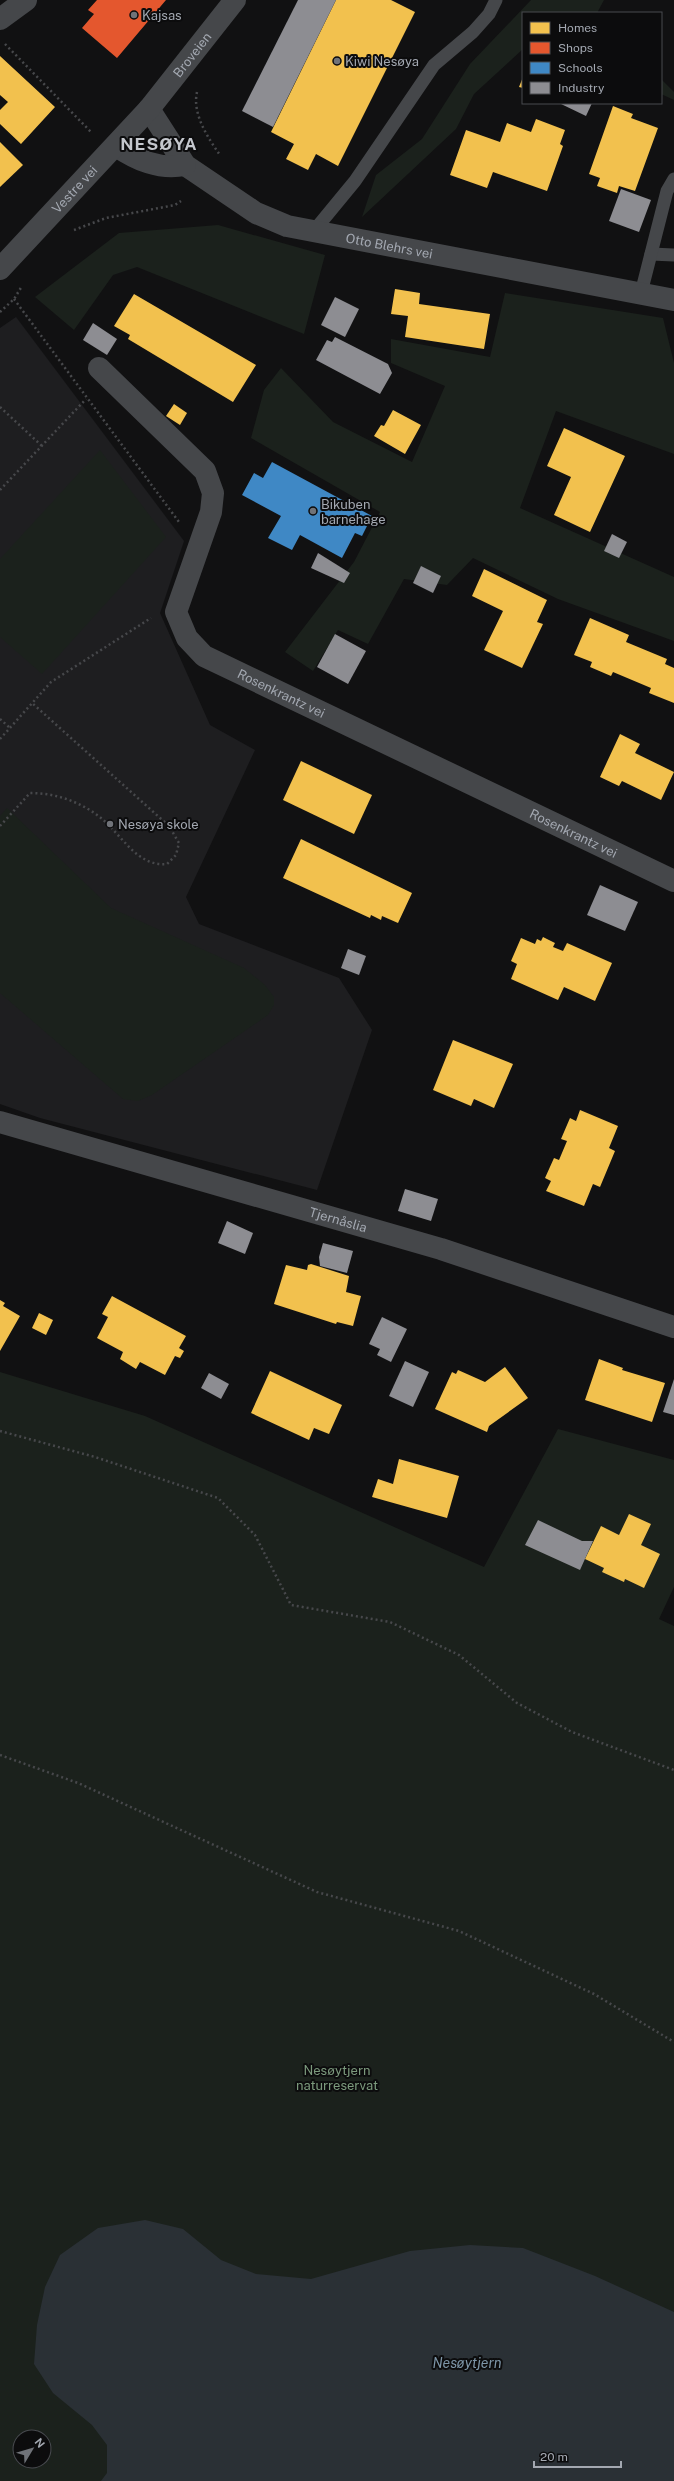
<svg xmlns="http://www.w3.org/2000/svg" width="674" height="2481" viewBox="0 0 674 2481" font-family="'Public Sans',sans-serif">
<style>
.built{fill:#1e1e20}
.green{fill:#1b211c;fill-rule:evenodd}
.water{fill:#2a3035}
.homes{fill:#f2c14e}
.shops{fill:#e4572e}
.schools{fill:#3f88c5}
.industry{fill:#8d8d92}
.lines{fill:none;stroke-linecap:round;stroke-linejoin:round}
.path{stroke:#47484b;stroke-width:2.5;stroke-dasharray:2 3;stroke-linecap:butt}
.service{stroke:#45474a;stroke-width:13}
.minor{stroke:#45474a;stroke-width:22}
.tertiary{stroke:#45474a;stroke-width:22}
.poi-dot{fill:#707379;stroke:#0c0c0d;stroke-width:1.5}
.labels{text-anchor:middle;stroke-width:4;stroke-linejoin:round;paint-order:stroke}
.poi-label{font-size:13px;fill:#a3a8b1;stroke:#0c0c0d;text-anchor:start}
.street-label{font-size:13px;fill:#a3a8b1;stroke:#0c0c0d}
.park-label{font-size:13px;fill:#7c9a7d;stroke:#0c0c0d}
.water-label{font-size:14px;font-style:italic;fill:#7e96a8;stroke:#0c0c0d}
.district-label{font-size:17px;font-weight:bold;letter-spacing:1px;fill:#c4c7cd;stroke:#0c0c0d}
</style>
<rect width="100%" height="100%" fill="#111112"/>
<polygon class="built" points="16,317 184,541 160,613 210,725 255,750 186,897 199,924 339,978 372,1030 317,1190 40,1118 0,1104 0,328"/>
<g class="green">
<polygon points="531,0 604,0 597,13 523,13 523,49 474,94 456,129 362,217 376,175 422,139 470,64"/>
<polygon points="661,79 674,92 674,100 661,94"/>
<polygon points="218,225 325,255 304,334 137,267 113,275 74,330 35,297 119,233"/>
<polygon points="505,293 663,318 674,363 674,454 556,411 520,508 674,577 674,641 558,599 473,558 447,585 404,579 368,644 338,630 313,671 285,652 354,562 380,512 251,438 264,390 281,368 333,422 412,462 445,386 391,363 391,339 490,357"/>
<polygon points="100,450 166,537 42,674 0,637 0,559"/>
<polygon points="7,808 111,908 244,968 265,985 274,997 274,1005 268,1015 152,1095 138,1101 123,1099 0,993 0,816"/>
<path d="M 0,1372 L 145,1416 L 484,1567 L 558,1429 L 674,1460 L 674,1587 L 659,1619 L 674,1626 L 674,2481 L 0,2481 ZM 20,2437 L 44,2437 L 44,2461 L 20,2461 Z"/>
</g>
<polygon class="water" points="145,2220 183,2229 221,2260 256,2274 311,2279 410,2251 470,2245 523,2248 595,2276 674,2312 674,2481 101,2481 107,2473 107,2445 92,2425 53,2393 34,2364 37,2325 45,2287 60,2255 98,2228"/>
<g class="homes">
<polygon points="336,0 391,0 415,12 338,166 316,154 308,170 286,159 294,144 271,132"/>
<polygon points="0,56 55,107 21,144 0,124 0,110 8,102 0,95"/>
<polygon points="523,77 523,88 519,87"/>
<polygon points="613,106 633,114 631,118 658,128 635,191 619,186 617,193 597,186 600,178 589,174"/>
<polygon points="536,119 565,130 560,144 563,146 547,191 493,172 487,188 450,175 466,130 500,142 507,123 531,132"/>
<polygon points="0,142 23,165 0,187"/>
<polygon points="395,289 420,293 419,304 490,314 484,349 405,337 408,316 391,314"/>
<polygon points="134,294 256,365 233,402 128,339 130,335 114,326"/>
<polygon points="174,404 187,413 180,425 166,416"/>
<polygon points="393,410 421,425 405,454 374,436 381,425 384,426"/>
<polygon points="564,428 625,456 590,532 554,515 571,477 547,466"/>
<polygon points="484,569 547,600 537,622 543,624 522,668 484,650 503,611 472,596"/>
<polygon points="590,618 629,635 626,642 667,659 665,664 674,668 674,703 649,693 651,688 613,672 611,676 590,667 592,662 574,655"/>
<polygon points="620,734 640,744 635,753 674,772 661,800 622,781 619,786 600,777"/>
<polygon points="301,761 372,795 354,834 283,800"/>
<polygon points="301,839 412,893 398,923 382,916 381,920 371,915 370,918 283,878"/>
<polygon points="543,937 555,943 553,947 563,951 567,943 612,963 595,1001 564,987 558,1000 511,979 517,964 511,961 521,938 535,944 537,939 541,941"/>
<polygon points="453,1040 513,1064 494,1108 474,1099 471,1106 433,1090"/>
<polygon points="580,1110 618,1126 609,1148 615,1151 600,1187 593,1184 584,1206 546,1191 551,1181 545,1178 554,1158 559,1160 567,1141 561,1139 570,1118 576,1121"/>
<polygon points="311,1264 349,1276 346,1292 361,1296 353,1326 337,1322 336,1324 274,1304 286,1265 307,1270 308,1265"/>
<polygon points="112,1296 186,1336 179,1348 184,1351 180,1358 175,1356 165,1375 140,1362 136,1369 120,1359 123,1352 97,1338 108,1317 102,1314"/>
<polygon points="0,1300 5,1303 3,1306 20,1316 0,1351"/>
<polygon points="39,1313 53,1320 46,1335 32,1328"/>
<polygon points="599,1359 623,1368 622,1370 665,1383 652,1422 585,1400"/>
<polygon points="505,1367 528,1398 489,1426 487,1432 435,1409 452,1372 456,1374 458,1370 485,1382"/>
<polygon points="270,1371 342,1405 329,1434 314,1428 309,1440 251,1413"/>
<polygon points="399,1459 459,1476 447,1518 372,1497 378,1479 393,1484"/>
<polygon points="629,1514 651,1524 641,1545 660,1554 644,1588 625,1579 624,1582 602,1572 604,1568 585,1559 601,1526 619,1535"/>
</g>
<polygon class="shops" points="97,0 166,0 117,58 82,28 94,14 88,10"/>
<polygon class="schools" points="272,462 372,516 362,536 355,533 342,558 300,535 292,550 268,538 281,516 242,495 254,473 263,478"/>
<g class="industry">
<polygon points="298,0 336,0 273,127 242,111"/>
<polygon points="559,103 592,103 586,116"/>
<polygon points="621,189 651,200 639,232 609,221"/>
<polygon points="335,297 359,309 345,337 321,325"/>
<polygon points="93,323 117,339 107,355 83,340"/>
<polygon points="335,337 388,364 392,373 380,394 316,360 327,340 332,342"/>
<polygon points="612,534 627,542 619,558 604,551"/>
<polygon points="318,553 350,573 344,583 311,568"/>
<polygon points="421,566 441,576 433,593 413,583"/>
<polygon points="335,634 366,651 348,684 317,667"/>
<polygon points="600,885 638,902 625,931 587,915"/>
<polygon points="348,949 366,956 359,975 341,968"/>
<polygon points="405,1189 438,1199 431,1221 398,1211"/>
<polygon points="227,1221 253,1233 245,1254 218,1243"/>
<polygon points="323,1243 353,1251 347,1273 320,1266 319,1257"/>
<polygon points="382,1317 407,1329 391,1362 377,1355 380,1349 369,1344"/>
<polygon points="405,1361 429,1372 413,1407 389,1396"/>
<polygon points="209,1373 229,1384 221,1399 201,1388"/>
<polygon points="674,1379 674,1415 663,1412"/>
<polygon points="538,1520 582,1541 593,1541 580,1570 525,1545"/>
</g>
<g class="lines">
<g class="path">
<polyline points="5,44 91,132"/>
<path d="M 197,92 C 192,114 208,138 220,155"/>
<polyline points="74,230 106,218 175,205 181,201"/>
<polyline points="14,299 179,522"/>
<polyline points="0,312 14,299 22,286"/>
<polyline points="0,407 42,446"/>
<polyline points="0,490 86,399"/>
<polyline points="0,719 10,728"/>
<polyline points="0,739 51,682 151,618"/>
<path d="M 0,826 L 30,793 C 56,793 81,802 101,818 C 122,835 137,867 167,864 L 176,855 L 179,843 L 169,826 L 32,703"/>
<polyline points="0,1431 95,1457 218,1498 255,1535 291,1605 390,1622 459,1655 517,1703 572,1732 674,1770"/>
<polyline points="0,1755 78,1783 317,1892 459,1931 594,1994 674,2042"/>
</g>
<g class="service">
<polyline points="313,232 355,181 434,65 473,32 489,14 496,0"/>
<polyline points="651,254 674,255"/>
<polyline points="641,293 667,191 674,179"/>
</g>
<g class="minor">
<polyline points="0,19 26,0"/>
<path id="s1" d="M 99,368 L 205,471 L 213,493 L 211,512 L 176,612 L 187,638 L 204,656 L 674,881"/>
<path id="s2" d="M 0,1122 L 441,1249 L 674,1327"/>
</g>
<g class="tertiary">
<path id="s3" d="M 149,109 L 185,165 L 256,213 L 287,226 L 674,300"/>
<path d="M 116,146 C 137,160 159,170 185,165"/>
<path id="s4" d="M 0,269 L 149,109 L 235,0"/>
</g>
</g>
<g class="poi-dot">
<circle cx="134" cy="15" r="4"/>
<circle cx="337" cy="61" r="4"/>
<circle cx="313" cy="511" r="4"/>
<circle cx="110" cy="824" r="4"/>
</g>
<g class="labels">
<g class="poi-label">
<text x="142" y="20">Kajsas</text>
<text x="345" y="66">Kiwi Nesøya</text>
<text x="321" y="509">Bikuben<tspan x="321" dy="15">barnehage</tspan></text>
<text x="118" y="829">Nesøya skole</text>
</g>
<g class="street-label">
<text dy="5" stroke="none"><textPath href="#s4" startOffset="288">Broveien</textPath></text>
<text dy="5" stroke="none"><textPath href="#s4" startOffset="109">Vestre vei</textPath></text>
<text dy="5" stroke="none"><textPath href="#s3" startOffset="290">Otto Blehrs vei</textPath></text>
<text dy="5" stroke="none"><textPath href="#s1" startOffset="435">Rosenkrantz vei</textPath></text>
<text dy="5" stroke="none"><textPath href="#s1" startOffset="759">Rosenkrantz vei</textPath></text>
<text dy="5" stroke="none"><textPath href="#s2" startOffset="352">Tjernåslia</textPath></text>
</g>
<g class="park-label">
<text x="337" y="2075">Nesøytjern<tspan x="337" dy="15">naturreservat</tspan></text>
</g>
<g class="water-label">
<text x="467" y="2368">Nesøytjern</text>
</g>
<g class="district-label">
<text x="159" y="150">NESØYA</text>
</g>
</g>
<rect x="522" y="12" width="140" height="92" fill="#0c0c0d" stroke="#484a4f"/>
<rect x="530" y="22" width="20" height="12" fill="#f2c14e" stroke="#484a4f"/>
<text x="558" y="32" font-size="12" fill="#a3a8b1">Homes</text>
<rect x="530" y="42" width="20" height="12" fill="#e4572e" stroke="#484a4f"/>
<text x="558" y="52" font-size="12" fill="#a3a8b1">Shops</text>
<rect x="530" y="62" width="20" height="12" fill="#3f88c5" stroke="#484a4f"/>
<text x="558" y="72" font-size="12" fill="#a3a8b1">Schools</text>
<rect x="530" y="82" width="20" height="12" fill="#8d8d92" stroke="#484a4f"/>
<text x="558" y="92" font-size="12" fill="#a3a8b1">Industry</text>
<g transform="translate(32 2449) rotate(52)"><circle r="19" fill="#0c0c0d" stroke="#484a4f"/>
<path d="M0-3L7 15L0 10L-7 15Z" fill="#707379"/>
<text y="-6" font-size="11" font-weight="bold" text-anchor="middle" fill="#a3a8b1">N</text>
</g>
<path d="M534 2461v6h87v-6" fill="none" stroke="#a3a8b1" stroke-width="2"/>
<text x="540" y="2461" font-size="12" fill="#a3a8b1" stroke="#0c0c0d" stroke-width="3" paint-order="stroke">20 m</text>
</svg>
